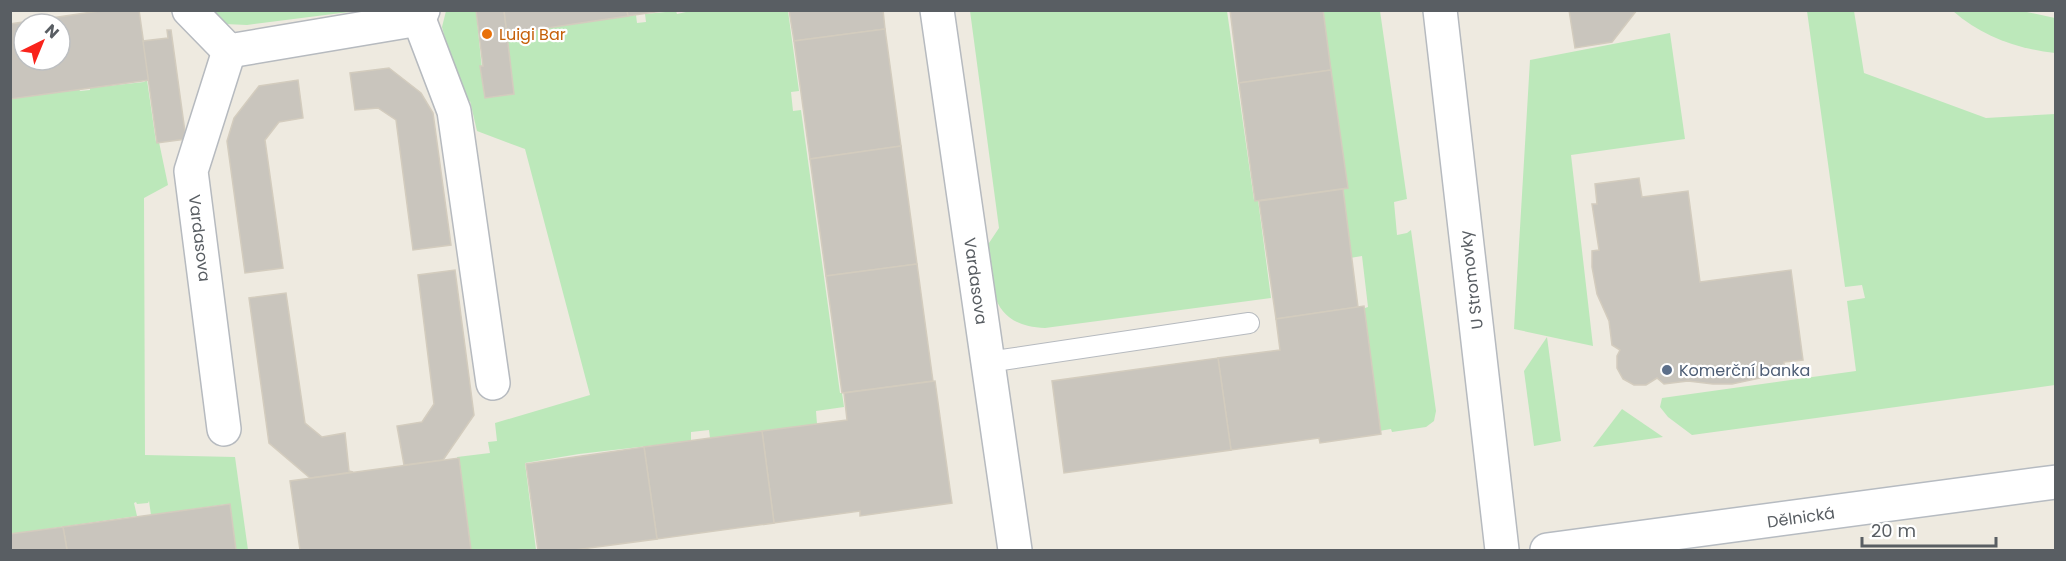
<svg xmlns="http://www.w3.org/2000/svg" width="2066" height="561" viewBox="0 0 2066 561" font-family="Poppins,sans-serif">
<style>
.green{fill:#bce8ba}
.building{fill:#c9c5bd;stroke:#d3ccbe;stroke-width:1.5;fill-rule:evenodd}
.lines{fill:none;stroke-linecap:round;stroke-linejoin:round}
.lane-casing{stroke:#b6babf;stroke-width:22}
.street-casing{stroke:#b6babf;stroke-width:36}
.secondary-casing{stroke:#b6bbc1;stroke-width:36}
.lane{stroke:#fff;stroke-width:20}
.street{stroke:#fff;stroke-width:33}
.secondary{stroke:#fff;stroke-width:33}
.food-dot{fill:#e8710a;stroke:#fff;stroke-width:2}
.service-dot{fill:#5c6f8a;stroke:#fff;stroke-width:2}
.labels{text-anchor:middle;stroke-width:4.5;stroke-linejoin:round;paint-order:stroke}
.food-label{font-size:16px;fill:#c56008;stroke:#fff;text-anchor:start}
.street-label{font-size:16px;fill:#595e63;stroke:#fff}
.service-label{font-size:16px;fill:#4e5e75;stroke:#fff;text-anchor:start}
</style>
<rect width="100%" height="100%" fill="#eeeae0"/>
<g class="green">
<polygon points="695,10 788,11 799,91 791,92 793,111 801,110 840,393 842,393 844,407 816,411 817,424 710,438 709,430 691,432 691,441 579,454 525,463 536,550 469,550 457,457 490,453 488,442 497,441 495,423 590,395 525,149 477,131 470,101 462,102 442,27 446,11 476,11 485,98 514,94 507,34 636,15 637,23 646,22 645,14 676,11 677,14"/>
<polygon points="203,11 357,11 247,25 225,24"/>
<path d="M 970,11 L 1227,11 L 1254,200 L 1258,200 L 1271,298 L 1045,328 C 992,326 992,290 985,249 L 999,228 Z"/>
<polygon points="1322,11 1380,11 1407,199 1394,202 1397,235 1407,233 1411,230 1436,411 1434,421 1426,427 1392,432 1391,429 1379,431 1362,309 1368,307 1362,256 1350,258 1341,189 1345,188"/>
<polygon points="1807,11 1854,11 1864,73 1986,118 2055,114 2055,385 1692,435 1668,417 1660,407 1662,398 1856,371 1847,301 1865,298 1862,285 1845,287"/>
<path d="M 1953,11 L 2022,11 L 2055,18 L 2055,53 C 2018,49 1981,36 1953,11 Z"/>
<polygon points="1670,33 1685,139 1571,155 1593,346 1514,329 1530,60"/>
<polygon points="147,80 156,142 159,142 168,185 144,198 145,455 235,457 248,550 234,550 227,504 151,515 149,501 148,503 137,504 136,502 134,503 137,516 11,534 10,99 79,89 80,91 90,90 90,88 144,82"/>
<polygon points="1547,337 1561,441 1534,446 1524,371"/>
<polygon points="1622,409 1663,437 1593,447"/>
</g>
<g class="building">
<path d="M 106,10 L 139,10 L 149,80 L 10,99 L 10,24 ZM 24,24 L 60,24 L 60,60 L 24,60 Z"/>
<polygon points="476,10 504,10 514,94 485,98 480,66 483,66"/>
<polygon points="504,10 627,10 628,16 507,34"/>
<polygon points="627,10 669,10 628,16"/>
<polygon points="789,10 883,10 885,29 794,41"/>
<polygon points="1230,10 1323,10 1331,70 1239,83"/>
<polygon points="1569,10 1637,10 1612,42 1575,48"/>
<polygon points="885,29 901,146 810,159 794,41"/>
<polygon points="167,30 171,30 186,139 157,143 143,41 168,38"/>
<polygon points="389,68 421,93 433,113 451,245 413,250 396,120 378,108 355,110 350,73"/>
<polygon points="1331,70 1348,188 1255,201 1239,83"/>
<polygon points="298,80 303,118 279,122 265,140 283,268 245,273 227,141 234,118 259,86"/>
<polygon points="901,146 917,264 826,276 810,159"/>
<polygon points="1639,178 1642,197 1688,191 1700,282 1791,270 1803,360 1784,362 1784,368 1758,371 1760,378 1732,384 1713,384 1688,381 1664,384 1657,378 1646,385 1634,385 1623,379 1617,368 1617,356 1620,350 1612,345 1609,321 1597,294 1592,267 1592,251 1599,250 1592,204 1597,204 1595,184"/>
<polygon points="1343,189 1358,307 1276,319 1259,201"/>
<polygon points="917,264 933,381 842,393 826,276"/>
<polygon points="455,270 474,415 443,460 404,465 397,426 422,422 434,404 418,275"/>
<polygon points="286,293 305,423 322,437 345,433 349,471 353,472 310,478 269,443 249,298"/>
<polygon points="1364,306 1381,434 1320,443 1319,438 1231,450 1218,358 1280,350 1276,319"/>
<polygon points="1218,358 1231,450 1064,473 1052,381"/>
<polygon points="935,381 952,503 860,516 860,511 774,523 762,431 847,420 844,393"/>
<polygon points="762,431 774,523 657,539 644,447"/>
<polygon points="644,447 657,539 574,550 538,550 526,464"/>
<polygon points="459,458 471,550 300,550 290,481"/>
<polygon points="230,504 236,550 67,550 63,527"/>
<polygon points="63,527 67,550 10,550 10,534"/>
</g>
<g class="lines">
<defs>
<polyline id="lane" points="988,362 1249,323"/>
<g id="street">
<polyline points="189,10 229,51 419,19 423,10"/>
<polyline points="937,10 1015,550"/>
<polyline points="1440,10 1502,550"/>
<polyline points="419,19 454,111 493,383"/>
<polyline points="224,429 191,171 229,51"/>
</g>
<polyline id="secondary" points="1547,550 2056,482"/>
</defs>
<use href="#lane" class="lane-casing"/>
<use href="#street" class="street-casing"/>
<use href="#secondary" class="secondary-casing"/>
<use href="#lane" class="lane"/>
<use href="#street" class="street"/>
<use href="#secondary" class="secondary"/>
</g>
<circle class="food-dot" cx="487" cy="34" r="6"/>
<circle class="service-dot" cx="1667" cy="370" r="6"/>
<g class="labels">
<g class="food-label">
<text x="499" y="40">Luigi Bar</text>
</g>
<g class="street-label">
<text transform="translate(200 238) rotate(83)" y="6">Vardasova</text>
<text transform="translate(1471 280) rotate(-97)" y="6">U Stromovky</text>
<text transform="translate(976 281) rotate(82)" y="6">Vardasova</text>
<text transform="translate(1801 517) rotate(-8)" y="6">Dělnická</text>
</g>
<g class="service-label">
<text x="1679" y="376">Komerční banka</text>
</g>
</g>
<rect width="2066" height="561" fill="none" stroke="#595e63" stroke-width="24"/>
<g transform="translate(42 42) rotate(43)"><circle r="28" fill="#ffffff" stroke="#bdbfc1" stroke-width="1.5"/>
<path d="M0-4.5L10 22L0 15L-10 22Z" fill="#f9231b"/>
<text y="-9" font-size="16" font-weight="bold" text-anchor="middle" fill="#595e63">N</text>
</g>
<path d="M1862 537v9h134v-9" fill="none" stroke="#595e63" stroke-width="3"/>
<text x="1871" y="537" font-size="18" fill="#595e63" stroke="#ffffff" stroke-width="4.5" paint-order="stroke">20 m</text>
</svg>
